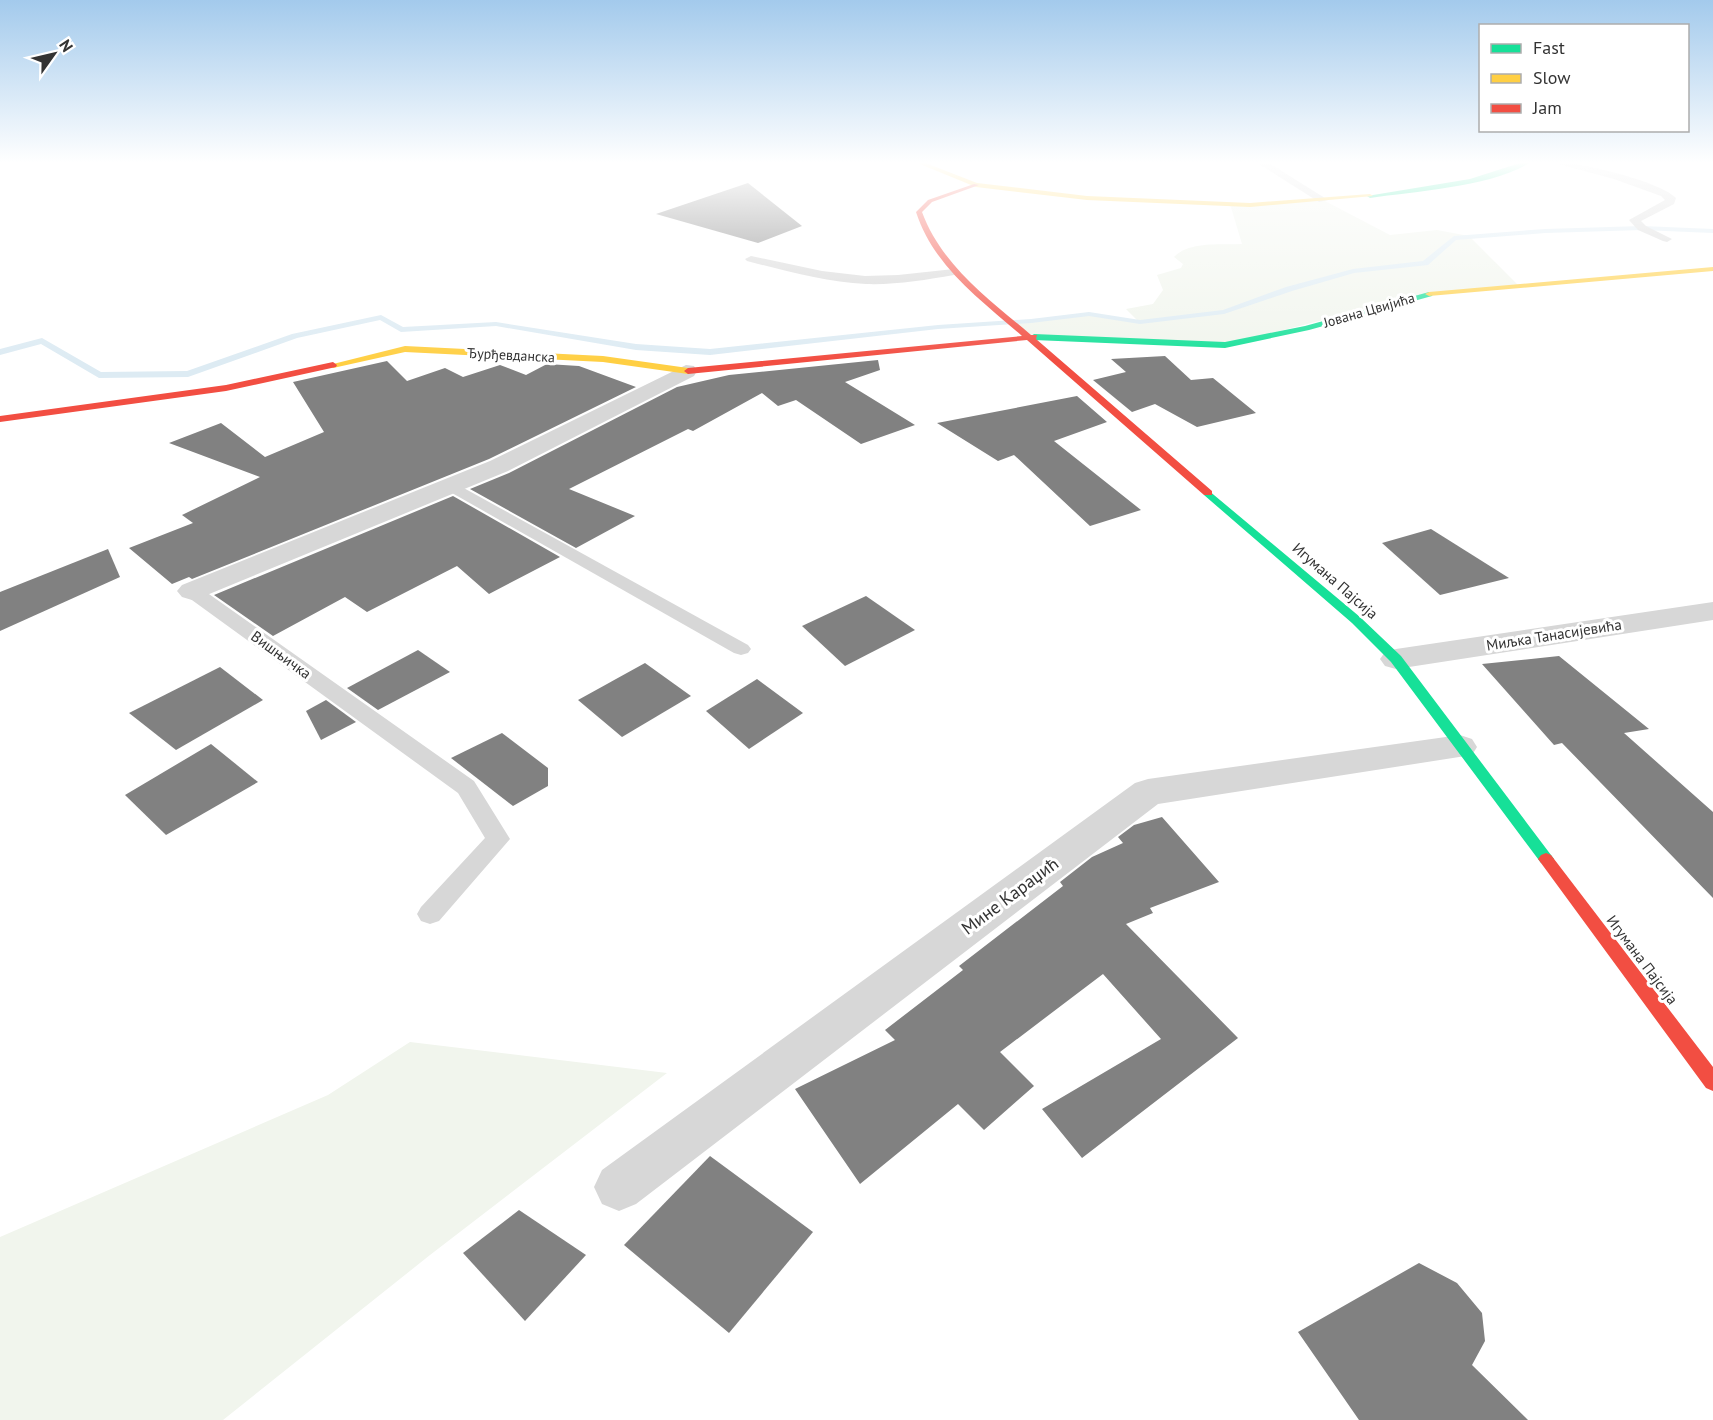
<svg xmlns="http://www.w3.org/2000/svg" width="1713" height="1420" viewBox="0 0 1713 1420" font-family="'PT Sans',sans-serif">
<style>
.green{fill:#f1f5ed}
.lines{fill:none;stroke-linecap:round;stroke-linejoin:round}
.stream{fill:#ddebf3;fill-rule:evenodd}
.building{fill:#818181}
.lane{fill:#d7d7d7;fill-rule:evenodd}
.street{fill:#d7d7d7;fill-rule:evenodd}
.fast{fill:#16e098;fill-rule:evenodd}
.slow{fill:#ffcf43;fill-rule:evenodd}
.jam{fill:#f24e42;fill-rule:evenodd}
.labels{text-anchor:middle;stroke-width:6;stroke-linejoin:round;paint-order:stroke}
.far-street-label{font-size:14px;fill:#333;stroke:#fff}
.street-label{font-size:15px;fill:#333;stroke:#fff}
.near-street-label{font-size:18px;fill:#333;stroke:#fff}
</style>
<rect width="100%" height="100%" fill="#fff"/>
<g class="green">
<path d="M 1323,200 L 1390,235 L 1437,230 L 1469,236 L 1518,285 L 1425,294 L 1225,345 L 1026,337 L 1012,322 L 1089,314 L 1139,322 L 1126,309 L 1153,304 L 1163,290 L 1157,275 L 1181,268 L 1183,264 L 1174,257 C 1189,241 1221,245 1242,244 L 1230,204 Z"/>
<polygon points="410,1042 667,1073 430,1255 223,1420 0,1420 0,1237 328,1095"/>
</g>
<g class="lines">
<polygon class="stream" points="1642,226 1713,229 1713,233 1642,230 1545,233 1456,240 1428,265 1354,273 1292,291 1224,314 1140,324 1089,316 1031,323 938,329 710,355 636,350 496,326 401,332 380,320 297,338 188,377 99,378 41,344 0,355 0,349 42,338 101,372 187,371 292,334 381,315 403,327 496,322 636,344 710,349 938,325 1031,319 1089,312 1140,320 1223,310 1286,287 1353,269 1423,261 1454,236 1545,229"/>
</g>
<g class="building">
<polygon points="748,183 802,226 758,243 656,214"/>
<polygon points="1165,356 1191,380 1213,378 1256,413 1197,427 1155,404 1132,412 1093,380 1126,372 1111,359"/>
<polygon points="878,360 880,370 845,382 915,425 861,444 796,400 778,406 762,393 693,431 688,429 569,489 635,516 576,548 470,489 509,473 677,387 729,375"/>
<polygon points="387,361 407,381 445,368 463,377 500,365 526,375 547,364 579,366 636,387 489,459 192,579 189,577 172,584 129,548 193,523 182,515 260,477 169,443 221,423 265,457 324,432 293,382"/>
<polygon points="1077,396 1107,422 1054,441 1141,510 1090,526 1014,455 998,461 937,423"/>
<polygon points="453,496 560,557 489,594 457,566 367,612 345,597 273,636 214,595"/>
<polygon points="1431,529 1509,578 1440,595 1382,543"/>
<polygon points="108,549 120,577 0,631 0,592"/>
<polygon points="866,596 915,630 845,666 802,626"/>
<polygon points="418,650 450,672 378,710 347,688"/>
<polygon points="1559,656 1649,729 1624,733 1713,812 1713,898 1562,743 1554,745 1482,664"/>
<polygon points="645,663 691,696 622,737 578,700"/>
<polygon points="220,667 263,700 176,750 129,713"/>
<polygon points="757,679 803,713 749,749 706,711"/>
<polygon points="326,700 356,722 321,740 306,711"/>
<polygon points="502,733 548,768 548,786 513,806 451,758"/>
<polygon points="211,744 258,782 166,835 125,795"/>
<polygon points="1162,817 1219,882 1150,908 1153,913 1126,924 1238,1038 1082,1158 1042,1109 1161,1039 1103,974 1000,1052 1034,1086 984,1130 958,1104 860,1184 795,1089 895,1040 885,1030 963,970 959,966 1063,886 1060,882 1092,857 1123,843 1118,837 1134,825"/>
<polygon points="710,1156 813,1232 729,1333 624,1245"/>
<polygon points="519,1210 586,1255 525,1321 463,1253"/>
<polygon points="1419,1263 1457,1283 1482,1313 1485,1341 1472,1365 1528,1420 1359,1420 1298,1332"/>
</g>
<g class="lines">
<g class="lane">
<polygon points="1256,162 1267,162 1328,200 1319,202"/>
<path d="M 1551,162 C 1576,161 1660,181 1676,198 L 1674,204 L 1641,221 L 1646,226 L 1672,239 L 1667,242 L 1663,241 L 1638,230 L 1629,220 L 1665,200 L 1661,196 L 1614,179 Z"/>
<path d="M 751,256 L 822,271 L 865,276 L 898,275 L 954,269 L 960,272 L 954,275 C 925,280 895,285 866,284 C 826,282 786,271 747,261 L 745,259 Z"/>
<polygon points="451,481 748,645 751,649 748,653 741,655 734,653 445,489 443,486"/>
<polygon points="192,585 199,587 474,781 510,839 439,921 430,924 421,921 417,914 421,907 485,838 458,793 185,595 183,591 185,587"/>
</g>
<g class="street">
<polygon points="686,365 694,366 697,371 694,376 508,471 202,597 192,600 182,597 177,591 182,585 490,461"/>
<polygon points="1713,602 1713,620 1396,669 1385,666 1380,659 1385,652 1396,649"/>
<polygon points="1460,735 1472,739 1477,747 1472,755 1158,804 636,1204 619,1211 602,1204 594,1187 602,1170 1135,783 1148,779"/>
</g>
<g class="fast">
<path d="M 1523,162 L 1531,162 C 1492,187 1416,191 1370,198 L 1367,196 L 1470,179 Z"/>
<polygon points="1429,292 1433,294 1432,296 1309,330 1225,348 1034,340 1030,337 1034,334 1225,342 1305,326"/>
<polygon points="1208,490 1360,617 1401,656 1551,855 1554,859 1551,863 1546,865 1541,863 1391,662 1352,623 1204,495 1204,491"/>
</g>
<g class="slow">
<polygon points="915,162 923,162 977,183 1087,196 1250,203 1370,194 1373,196 1250,207 1087,200 976,187"/>
<polygon points="1713,267 1713,271 1429,296 1425,294 1429,292"/>
<polygon points="405,346 603,356 688,368 692,371 688,374 603,362 405,352 333,368 329,365"/>
</g>
<g class="jam">
<path d="M 974,184 L 979,185 L 932,202 L 922,212 C 942,266 989,299 1031,335 L 1037,335 L 1036,339 L 1212,491 L 1212,495 L 1204,495 L 1027,340 L 688,374 L 684,371 L 688,368 L 1022,336 C 980,299 934,267 916,212 L 928,200 Z"/>
<polygon points="333,362 337,365 336,367 226,391 0,422 0,416 226,385"/>
<polygon points="1546,853 1551,855 1713,1067 1713,1091 1706,1088 1541,863 1538,859 1541,855"/>
</g>
</g>
<linearGradient id="sky" x2="0" y2="1"><stop stop-color="#a3caec"/><stop offset="0.45" stop-color="#fff"/><stop offset="1" stop-color="#fff" stop-opacity="0"/></linearGradient>
<rect width="1713" height="361" fill="url(#sky)"/>
<g class="labels">
<g class="far-street-label">
<text transform="translate(1369 310) rotate(-16)" y="5">Јована Цвијића</text>
<text transform="translate(511 355) rotate(3)" y="5">Ђурђевданска</text>
</g>
<g class="street-label">
<text transform="translate(1335 581) rotate(41)" y="5">Игумана Пајсија</text>
<text transform="translate(1554 635) rotate(-9)" y="5">Миљка Танасијевића</text>
<text transform="translate(281 655) rotate(36)" y="5">Вишњичка</text>
<text transform="translate(1642 960) rotate(53)" y="5">Игумана Пајсија</text>
</g>
<g class="near-street-label">
<text transform="translate(1010 896) rotate(-37)" y="6">Мине Караџић</text>
</g>
</g>
<rect x="1479" y="24" width="210" height="108" fill="#ffffff" stroke="#adadad" stroke-width="1.5"/>
<rect x="1491" y="44" width="30" height="9" fill="#16e098" stroke="#adadad" stroke-width="1.5"/>
<text x="1533" y="54" font-size="18" fill="#333333">Fast</text>
<rect x="1491" y="74" width="30" height="9" fill="#ffcf43" stroke="#adadad" stroke-width="1.5"/>
<text x="1533" y="84" font-size="18" fill="#333333">Slow</text>
<rect x="1491" y="104" width="30" height="9" fill="#f24e42" stroke="#adadad" stroke-width="1.5"/>
<text x="1533" y="114" font-size="18" fill="#333333">Jam</text>
<g transform="translate(54 54) rotate(56)" stroke="#ffffff" stroke-width="4.5" paint-order="stroke">
<path d="M0-4.5L10 22L0 15L-10 22Z" fill="#333333"/>
<text y="-9" font-size="16" font-weight="bold" text-anchor="middle" fill="#333333">N</text>
</g>
</svg>
